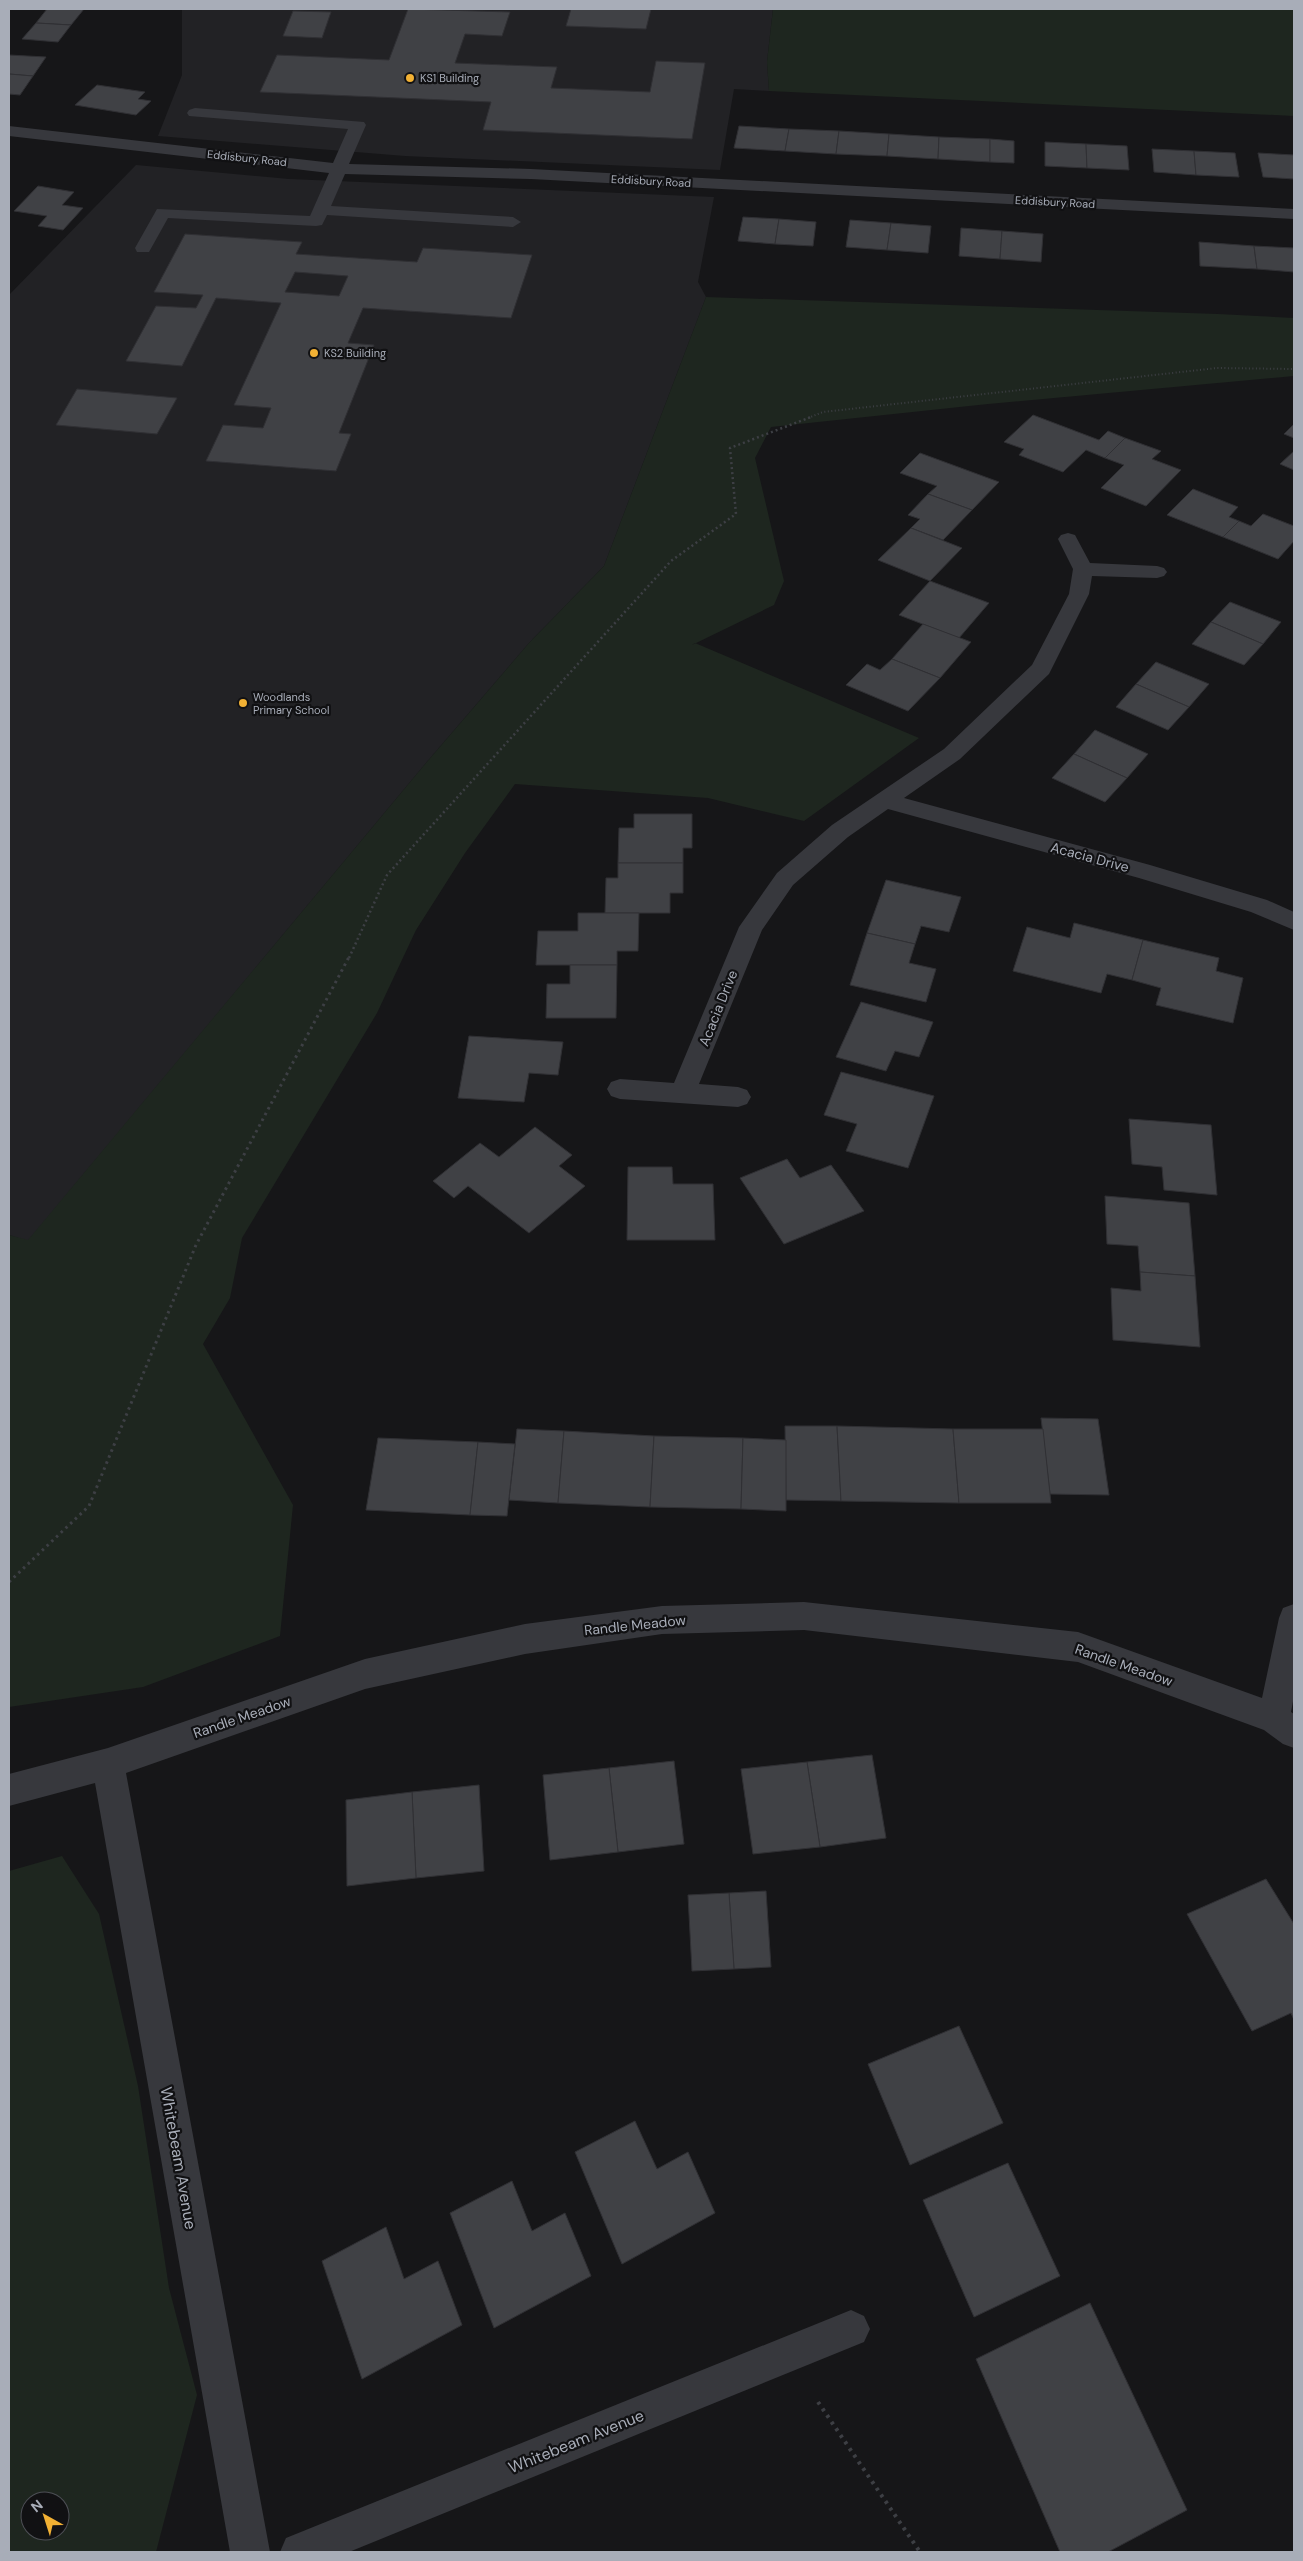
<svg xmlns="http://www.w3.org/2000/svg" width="1303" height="2561" viewBox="0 0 1303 2561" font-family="'DM Sans',sans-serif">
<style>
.built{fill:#222225}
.green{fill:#1e261f;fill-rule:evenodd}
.building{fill:#404145;stroke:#303034;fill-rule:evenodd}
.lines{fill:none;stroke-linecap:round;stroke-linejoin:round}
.path-far3{stroke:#3d3f44;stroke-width:2;stroke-dasharray:1 2.5;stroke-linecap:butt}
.path-far2{stroke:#3d3f44;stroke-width:2.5;stroke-dasharray:2 3;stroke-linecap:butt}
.path-far1{stroke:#3d3f44;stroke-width:3;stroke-dasharray:2.5 4;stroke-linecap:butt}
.path{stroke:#3d3f44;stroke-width:4;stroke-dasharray:3 5;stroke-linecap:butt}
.minor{fill:#37383d;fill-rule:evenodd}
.poi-dot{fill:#f2b134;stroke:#111113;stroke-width:2}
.labels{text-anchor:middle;stroke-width:4.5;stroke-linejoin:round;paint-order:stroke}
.far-poi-label{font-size:11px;fill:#a8adb8;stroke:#111113;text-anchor:start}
.far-street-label{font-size:11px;fill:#a8adb8;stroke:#111113}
.street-label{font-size:14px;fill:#a8adb8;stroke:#111113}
.near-street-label{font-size:16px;fill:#a8adb8;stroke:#111113}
</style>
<rect width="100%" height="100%" fill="#161618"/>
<g class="built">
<polygon points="182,9 773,9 767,62 769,91 734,89 720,170 405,156 158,136 182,75"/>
<polygon points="136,165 289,179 714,197 698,282 706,297 604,566 529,643 426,763 28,1241 9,1235 9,295"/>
</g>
<g class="green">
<polygon points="773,9 1294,9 1294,116 769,91 767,62"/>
<polygon points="706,297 1218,314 1294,318 1294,376 988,404 771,427 755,458 784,581 774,605 692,645 695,643 919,738 804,821 708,798 515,784 465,853 416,930 377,1013 242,1238 230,1298 203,1344 293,1505 280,1636 143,1687 9,1707 9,1235 28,1240 426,763 529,643 604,566"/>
<path d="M 62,1856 L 99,1914 L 138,2086 L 169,2288 L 197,2395 L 156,2552 L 9,2552 L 9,1871 ZM 30,2501 L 60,2501 L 60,2531 L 30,2531 Z"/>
</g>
<g class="building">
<polygon points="47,9 84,9 71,25 36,23"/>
<polygon points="408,9 510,12 502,36 465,34 455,63 557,67 551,88 650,92 656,61 705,63 692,139 483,130 491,102 260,92 277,55 389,60"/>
<polygon points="571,9 651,9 646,29 566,26"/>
<polygon points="293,11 331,12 322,38 283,36"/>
<polygon points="36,23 71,25 58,42 22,39"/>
<polygon points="9,55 46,57 33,76 9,74"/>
<polygon points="9,74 33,76 20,95 9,94"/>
<polygon points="97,85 145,92 138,99 151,101 136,115 75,105"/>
<polygon points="739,126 789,129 785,151 734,148"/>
<polygon points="789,129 839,131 836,154 785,151"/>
<polygon points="839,131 889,134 887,156 836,154"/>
<polygon points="889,134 939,137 938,159 887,156"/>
<polygon points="939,137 990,139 990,162 938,159"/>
<polygon points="990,139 1014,141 1014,163 990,162"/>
<polygon points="1045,142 1086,144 1087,168 1045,166"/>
<polygon points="1086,144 1127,146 1129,170 1087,168"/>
<polygon points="1152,149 1194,151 1196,175 1154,172"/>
<polygon points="1194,151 1235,153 1239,177 1196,175"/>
<polygon points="1258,153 1294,155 1294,179 1263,177"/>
<polygon points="38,186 74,192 62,205 83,208 63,230 38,226 47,216 14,211"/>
<polygon points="743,217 779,219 775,244 738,241"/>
<polygon points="779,219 816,222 813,246 775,244"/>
<polygon points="850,220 891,223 887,250 846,247"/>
<polygon points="891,223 931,226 928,253 887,250"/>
<polygon points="961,228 1002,231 1000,259 959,256"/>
<polygon points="1002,231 1043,234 1041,262 1000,259"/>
<path d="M 185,234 L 302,242 L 296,254 L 417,262 L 423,248 L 532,255 L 511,318 L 363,308 L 348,343 L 374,345 L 339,433 L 351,434 L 336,471 L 206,461 L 223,425 L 263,428 L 271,408 L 234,405 L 281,303 L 216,298 L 182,366 L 126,361 L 156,306 L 196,308 L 203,295 L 154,292 ZM 295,272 L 348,276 L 339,296 L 285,292 Z"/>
<polygon points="1199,242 1254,246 1257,269 1200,266"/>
<polygon points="1254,246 1294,248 1294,272 1257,269"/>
<polygon points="77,389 177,398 157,434 56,425"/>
<polygon points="1033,415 1099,440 1108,431 1125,438 1105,458 1086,450 1063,472 1019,455 1024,449 1004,442"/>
<polygon points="1294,424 1294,438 1284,434"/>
<polygon points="1125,438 1161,451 1152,459 1181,470 1146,506 1101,488 1124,465 1105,458"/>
<polygon points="1294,451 1294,470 1280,464"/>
<polygon points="920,453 999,482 972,510 928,494 937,486 900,473"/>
<polygon points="1193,489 1238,507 1229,517 1239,521 1223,537 1167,515"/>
<polygon points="928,494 972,510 943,540 911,528 920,519 908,515"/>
<polygon points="1263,514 1294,526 1294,541 1278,559 1223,537 1239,521 1251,526"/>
<polygon points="911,528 962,548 930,581 878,560"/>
<polygon points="930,581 989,603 959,638 899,615"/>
<polygon points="1230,602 1281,622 1263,644 1211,622"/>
<polygon points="1211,622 1263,644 1244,665 1192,644"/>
<polygon points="923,624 971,642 940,678 892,659"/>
<polygon points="892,659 940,678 908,711 846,685 867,664 880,670"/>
<polygon points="1156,662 1209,684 1189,707 1136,684"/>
<polygon points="1136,684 1189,707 1168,730 1116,707"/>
<polygon points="1095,730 1148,754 1127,778 1074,754"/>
<polygon points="1074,754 1127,778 1105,802 1052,778"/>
<polygon points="634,814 692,814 692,848 683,848 683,863 618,863 619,828 634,828"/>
<polygon points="618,863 683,863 683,893 670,893 670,913 605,913 606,878 618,878"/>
<polygon points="886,880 961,897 949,932 921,926 915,944 867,933"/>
<polygon points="578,913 639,913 638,951 617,951 617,965 536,965 538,931 578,931"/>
<polygon points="1074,923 1143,940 1132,980 1107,974 1101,993 1013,971 1027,927 1070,938"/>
<polygon points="867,933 915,944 909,963 936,969 926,1002 850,985"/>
<polygon points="1143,940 1219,958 1216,971 1243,978 1233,1023 1156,1005 1161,988 1132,980"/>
<polygon points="570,965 617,965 616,1018 546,1018 547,984 570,984"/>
<polygon points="861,1002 933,1022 919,1057 895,1051 886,1071 836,1057"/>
<polygon points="469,1036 563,1042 558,1075 529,1073 524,1102 458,1098"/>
<polygon points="841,1072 934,1096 908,1168 846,1151 857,1124 824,1115"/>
<polygon points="1129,1119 1211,1125 1217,1195 1164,1190 1162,1167 1132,1164"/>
<polygon points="535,1127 572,1155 559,1166 585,1186 529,1233 468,1186 454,1198 433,1181 480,1143 499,1157"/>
<polygon points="787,1159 800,1178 831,1165 864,1211 784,1244 740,1178"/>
<polygon points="628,1167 672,1167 673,1184 713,1184 715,1240 627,1240"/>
<polygon points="1105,1196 1189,1203 1195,1276 1140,1272 1138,1246 1107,1244"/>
<polygon points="1140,1272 1195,1276 1200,1347 1113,1340 1111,1288 1141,1291"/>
<polygon points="1041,1418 1098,1419 1109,1495 1050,1494"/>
<polygon points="785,1426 837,1426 841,1501 786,1500"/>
<polygon points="837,1426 953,1429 959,1503 841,1501"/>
<polygon points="517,1429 564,1431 558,1503 509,1500"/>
<polygon points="953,1429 1043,1429 1051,1503 959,1503"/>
<polygon points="564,1431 654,1436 650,1507 558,1503"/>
<polygon points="654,1436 743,1438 741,1509 650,1507"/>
<polygon points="378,1438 478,1442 470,1515 366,1510"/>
<polygon points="743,1438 786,1440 786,1511 741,1509"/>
<polygon points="478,1442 515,1444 507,1516 470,1515"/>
<polygon points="872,1755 886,1838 820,1847 807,1762"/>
<polygon points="674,1761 684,1844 618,1852 609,1768"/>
<polygon points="807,1762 820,1847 753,1854 741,1769"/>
<polygon points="609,1768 618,1852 550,1860 543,1775"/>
<polygon points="479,1785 484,1871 416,1878 412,1792"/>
<polygon points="412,1792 416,1878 347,1886 346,1800"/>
<polygon points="1266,1879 1294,1924 1294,2020 1291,2013 1252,2031 1187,1914"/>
<polygon points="766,1891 771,1967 734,1969 729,1893"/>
<polygon points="729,1893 734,1969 692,1971 688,1895"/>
<polygon points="959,2026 1003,2123 910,2165 868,2064"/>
<polygon points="635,2121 657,2169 688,2152 715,2213 622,2264 575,2152"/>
<polygon points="1008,2163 1060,2276 974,2317 923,2200"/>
<polygon points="512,2181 532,2231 565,2213 591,2276 494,2328 450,2213"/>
<polygon points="386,2227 404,2279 438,2261 462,2325 362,2379 322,2261"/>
<polygon points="1090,2303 1187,2510 1108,2552 1060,2552 976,2359"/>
</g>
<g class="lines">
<polyline class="path-far3" points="808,418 823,412 1217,368 1294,369"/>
<polyline class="path-far2" points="349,958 387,875 671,561 736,514 730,448 811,417"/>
<polyline class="path-far1" points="9,1582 89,1506 196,1245 349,957"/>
<polyline class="path" points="818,2402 920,2552"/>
<g class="minor">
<polygon points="195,108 364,122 366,125 349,164 531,169 1294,209 1294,219 531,179 345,174 331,206 513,217 521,222 513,227 327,215 322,225 316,226 168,218 149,252 137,252 135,248 157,209 310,216 329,173 9,136 9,126 333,163 348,129 189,116 187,113 189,110"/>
<polygon points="1068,533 1075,535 1090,563 1157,566 1164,568 1167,572 1164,576 1157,578 1092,576 1089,594 1049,674 960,759 904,798 1150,865 1267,900 1294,912 1294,930 1251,912 1139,878 888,809 848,837 793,885 762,930 699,1084 738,1087 747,1090 751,1097 747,1104 738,1107 620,1099 611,1096 607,1089 611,1082 620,1079 674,1083 739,927 777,873 832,825 944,749 1032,665 1069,594 1073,569 1058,539 1061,535"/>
<polygon points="804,1602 1078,1632 1262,1698 1279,1618 1283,1608 1294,1604 1294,1696 1291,1712 1294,1714 1294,1748 1283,1744 1264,1730 1078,1662 804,1630 662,1634 525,1654 365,1689 126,1773 270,2552 230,2552 95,1783 9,1806 9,1774 108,1748 365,1659 525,1624 662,1606"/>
<polygon points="851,2310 864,2316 870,2329 864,2342 349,2552 280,2552 286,2538"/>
</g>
</g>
<g class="poi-dot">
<circle cx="410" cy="78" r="5"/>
<circle cx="314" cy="353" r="5"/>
<circle cx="243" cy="703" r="5"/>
</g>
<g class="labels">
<g class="far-poi-label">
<text x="420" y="82">KS1 Building</text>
<text x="324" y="357">KS2 Building</text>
<text x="253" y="701">Woodlands<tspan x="253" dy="13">Primary School</tspan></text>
</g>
<g class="far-street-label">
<text transform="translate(247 158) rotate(6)" y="4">Eddisbury Road</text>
<text transform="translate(651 181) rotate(3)" y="4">Eddisbury Road</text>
<text transform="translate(1055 202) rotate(3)" y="4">Eddisbury Road</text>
</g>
<g class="street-label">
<text transform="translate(1090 857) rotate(15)" y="5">Acacia Drive</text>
<text transform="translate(718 1008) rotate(-68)" y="5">Acacia Drive</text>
<text transform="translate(635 1625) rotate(-6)" y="5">Randle Meadow</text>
<text transform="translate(1124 1665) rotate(19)" y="5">Randle Meadow</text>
<text transform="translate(242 1717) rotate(-19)" y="5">Randle Meadow</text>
</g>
<g class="near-street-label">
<text transform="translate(179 2158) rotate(80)" y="6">Whitebeam Avenue</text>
<text transform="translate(576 2441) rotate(-22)" y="6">Whitebeam Avenue</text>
</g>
</g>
<rect width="1303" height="2561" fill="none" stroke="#a8adb8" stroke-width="20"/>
<g transform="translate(45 2516) rotate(321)"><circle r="24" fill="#111113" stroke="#4d4f55"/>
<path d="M0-4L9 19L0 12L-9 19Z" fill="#f2b134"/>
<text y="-8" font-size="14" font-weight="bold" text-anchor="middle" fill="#a8adb8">N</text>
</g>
</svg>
